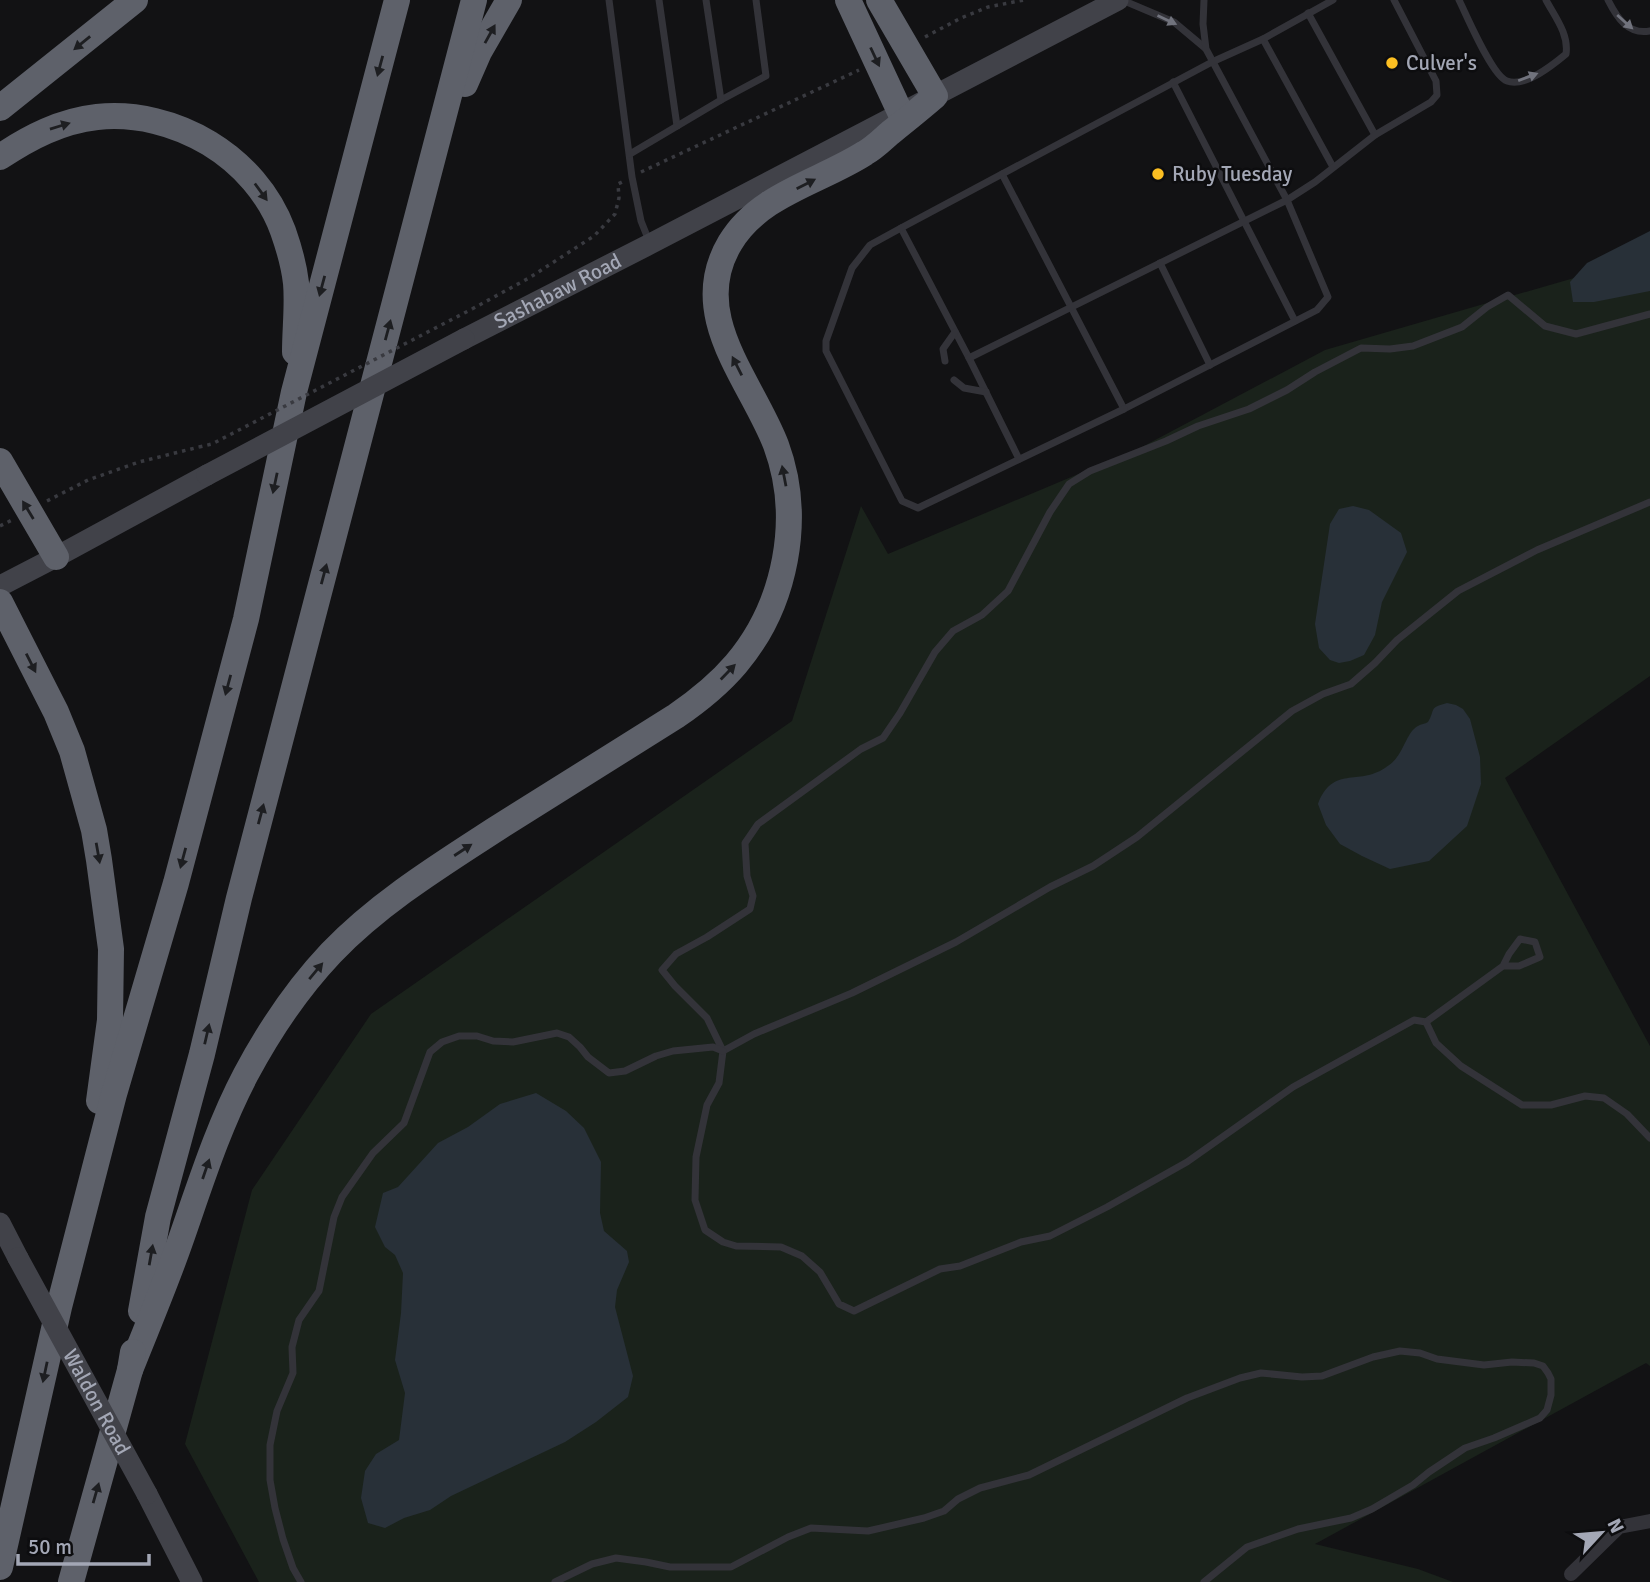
<svg xmlns="http://www.w3.org/2000/svg" width="1650" height="1582" viewBox="0 0 1650 1582" font-family="Signika,sans-serif">
<style>
.green{fill:#1a221b}
.water{fill:#283038}
.lines{fill:none;stroke-linecap:round;stroke-linejoin:round}
.path{stroke:#393a40;stroke-width:3.5;stroke-dasharray:3.5 5;stroke-linecap:butt}
.lane{stroke:#333339;stroke-width:7}
.street{stroke:#333339;stroke-width:14}
.secondary{stroke:#414249;stroke-width:21}
.highway{stroke:#5e616a;stroke-width:26}
.path-bridge{stroke:#393a40;stroke-width:3.5;stroke-dasharray:3.5 5;stroke-linecap:butt}
.secondary-bridge{stroke:#414249;stroke-width:21}
.oneway{fill:#71737d}
.oneway2{fill:#1d1e21}
.poi-dot{fill:#fcbf22;stroke:#0d0d0f;stroke-width:2.5}
.labels{text-anchor:middle;stroke-width:5;stroke-linejoin:round;paint-order:stroke}
.poi-label{font-size:21px;fill:#a3a7b5;stroke:#0d0d0f;text-anchor:start}
.street-label{font-size:21px;fill:#a3a7b5;stroke:#0d0d0f}
</style>
<rect width="100%" height="100%" fill="#121214"/>
<polygon class="green" points="1650,256 1650,676 1505,778 1650,1046 1650,1366 1646,1363 1315,1544 1418,1569 1453,1582 259,1582 185,1444 252,1190 371,1014 792,721 861,506 888,554 1140,448 1325,350"/>
<g class="water">
<polygon points="1650,231 1650,291 1594,302 1573,302 1570,282 1587,263"/>
<polygon points="1353,506 1369,510 1401,533 1407,552 1382,602 1375,635 1364,655 1350,661 1339,663 1330,660 1319,648 1315,624 1330,524 1339,509"/>
<path d="M 1447,703 L 1456,705 L 1463,709 L 1470,719 L 1480,757 L 1481,784 L 1467,826 L 1429,861 L 1390,869 L 1362,856 L 1340,844 L 1326,825 L 1318,804 C 1333,765 1358,786 1385,768 C 1389,765 1394,762 1397,757 C 1404,749 1408,731 1418,726 C 1421,724 1425,724 1428,722 C 1436,709 1428,708 1447,703 Z"/>
<polygon points="536,1093 566,1111 584,1128 601,1162 600,1213 604,1231 627,1251 629,1262 617,1290 615,1307 633,1376 628,1397 596,1422 565,1442 451,1496 430,1510 404,1518 385,1528 368,1523 361,1498 365,1471 376,1454 399,1440 405,1393 395,1360 401,1313 403,1273 395,1255 385,1247 375,1227 383,1193 398,1187 438,1143 468,1127 500,1104"/>
</g>
<g class="lines">
<g class="path">
<polyline points="925,37 961,18 988,7 1024,0"/>
<polyline points="641,172 859,70"/>
<polyline points="472,309 529,278 594,236 615,214 619,198 618,184 622,182"/>
<polyline points="47,501 88,480 139,462 199,447"/>
<polyline points="0,526 12,520"/>
</g>
<g class="lane">
<polyline points="609,0 632,177 641,221 649,241"/>
<polyline points="659,0 677,126"/>
<polyline points="1122,0 1174,22 1205,48"/>
<path d="M 1459,0 C 1467,16 1492,76 1507,81 C 1525,88 1554,64 1566,54 C 1569,34 1555,17 1546,0"/>
<path d="M 1608,0 C 1617,18 1628,35 1650,31"/>
<polyline points="1308,13 1375,135"/>
<polyline points="1263,39 1333,167"/>
<polyline points="1173,82 1295,321"/>
<polyline points="721,100 766,76 756,0"/>
<polyline points="630,154 721,100 706,0"/>
<polyline points="1002,174 1124,409 1317,310 1328,297 1287,200 1206,49 1203,24 1204,0"/>
<polyline points="901,228 969,358 1019,459"/>
<polyline points="1160,263 1210,365"/>
<polyline points="969,358 1287,200 1315,182 1375,135 1431,102 1437,95 1436,81 1394,0"/>
<polyline points="945,361 943,349 955,332"/>
<polyline points="954,380 964,388 986,392"/>
<polyline points="1124,409 918,508 902,501 826,351 826,341 852,268 870,245 901,228 1212,62 1263,39 1333,0"/>
<polyline points="1503,966 1509,954 1520,939 1535,942 1540,957 1519,966 1503,966 1426,1022 1414,1020 1293,1087 1187,1162 1107,1207 1050,1236 1021,1242 960,1266 940,1269 854,1311 839,1304 820,1272 802,1256 781,1247 736,1246 723,1242 705,1230 695,1200 696,1157 707,1105 719,1083 723,1051 707,1018 675,986 662,970 676,954 707,937 750,909 753,896 747,876 745,843 758,824 861,749 883,738 900,713 935,652 953,631 982,615 1008,591 1050,512 1069,484 1090,471 1166,441 1198,426 1249,409 1287,390 1315,372 1361,348 1390,349 1413,346 1462,327 1487,307 1508,295 1545,326 1576,334 1650,314"/>
<polyline points="1426,1022 1436,1043 1461,1066 1522,1105 1551,1105 1585,1096 1604,1098 1627,1114 1650,1138"/>
<polyline points="723,1051 754,1034 852,993 956,942 1050,887 1093,866 1137,837 1292,711 1323,694 1351,684 1375,663 1397,640 1458,591 1537,550 1650,502"/>
<polyline points="301,1582 293,1568 283,1539 275,1508 270,1480 270,1445 277,1411 293,1373 292,1347 299,1320 319,1291 334,1217 342,1197 373,1153 404,1123 430,1052 442,1042 459,1036 477,1036 493,1041 513,1042 557,1033 569,1037 580,1047 588,1057 609,1073 625,1071 656,1056 673,1051 713,1047 723,1051"/>
<polyline points="555,1582 592,1564 616,1558 646,1562 670,1567 731,1567 788,1537 811,1528 868,1531 924,1518 944,1511 958,1499 980,1488 1029,1475 1187,1398 1240,1378 1261,1373 1302,1377 1322,1376 1373,1357 1400,1351 1420,1353 1437,1359 1484,1365 1512,1362 1534,1363 1543,1366 1548,1373 1551,1379 1551,1395 1547,1410 1540,1418 1494,1438 1465,1448 1429,1472 1413,1485 1372,1509 1351,1518 1298,1529 1247,1547 1204,1582"/>
</g>
<polyline class="street" points="1571,1574 1619,1527 1650,1521"/>
<g class="secondary">
<path id="s1" d="M 464,339 L 650,244 L 1118,0"/>
<polyline points="0,586 56,557 207,475"/>
<polyline points="0,1223 18,1258"/>
<polyline points="147,1494 192,1582"/>
</g>
<g class="highway">
<polyline points="848,0 901,114"/>
<polyline points="465,84 479,52 509,0"/>
<polyline points="0,108 135,0"/>
<path d="M 0,157 C 30,137 61,121 97,117 C 175,109 256,157 283,231 C 289,248 294,265 296,283 C 298,305 295,329 295,352"/>
<polyline points="0,461 56,557"/>
<polyline points="0,602 56,712 72,751 94,830 99,860 111,949 110,1020 99,1101"/>
<polyline points="141,1311 158,1217 202,1054 239,898 474,0"/>
<path d="M 130,1370 C 147,1327 165,1285 180,1242 C 200,1185 218,1127 246,1074 C 269,1031 298,988 331,953 C 379,903 439,866 496,829 C 556,791 616,753 676,716 C 698,701 719,684 736,664 C 786,605 803,518 776,445 C 751,380 687,315 730,243 C 759,194 820,182 865,153 C 874,148 882,140 890,133 C 905,121 920,109 935,96 L 879,0"/>
<polyline points="0,1567 59,1307 114,1094 176,883 246,619 294,392 397,0"/>
<polyline points="71,1582 130,1370 133,1352"/>
</g>
<polyline class="path-bridge" points="199,447 212,444 472,309"/>
<g class="secondary-bridge">
<polyline points="207,475 464,339"/>
<path id="s2" d="M 18,1258 L 147,1494"/>
</g>
</g>
<defs><path id="oneway-solid" d="M-6-.8H1V-3.2L6.5 0L1 3.2V.8H-6Z" transform="scale(1.75)"/></defs>
<g class="oneway">
<use href="#oneway-solid" transform="translate(1167 20) rotate(25)"/>
<use href="#oneway-solid" transform="translate(1625 22) rotate(42)"/>
<use href="#oneway-solid" transform="translate(1528 77) rotate(-21)"/>
</g>
<g class="oneway2">
<use href="#oneway-solid" transform="translate(490 34) rotate(-61)"/>
<use href="#oneway-solid" transform="translate(82 43) rotate(141)"/>
<use href="#oneway-solid" transform="translate(875 57) rotate(65)"/>
<use href="#oneway-solid" transform="translate(380 66) rotate(105)"/>
<use href="#oneway-solid" transform="translate(60 126) rotate(-17)"/>
<use href="#oneway-solid" transform="translate(806 184) rotate(-27)"/>
<use href="#oneway-solid" transform="translate(261 192) rotate(54)"/>
<use href="#oneway-solid" transform="translate(322 286) rotate(105)"/>
<use href="#oneway-solid" transform="translate(388 330) rotate(-75)"/>
<use href="#oneway-solid" transform="translate(737 366) rotate(-117)"/>
<use href="#oneway-solid" transform="translate(784 476) rotate(-101)"/>
<use href="#oneway-solid" transform="translate(275 483) rotate(102)"/>
<use href="#oneway-solid" transform="translate(28 510) rotate(-121)"/>
<use href="#oneway-solid" transform="translate(324 574) rotate(-75)"/>
<use href="#oneway-solid" transform="translate(31 663) rotate(63)"/>
<use href="#oneway-solid" transform="translate(728 672) rotate(-46)"/>
<use href="#oneway-solid" transform="translate(228 685) rotate(105)"/>
<use href="#oneway-solid" transform="translate(261 814) rotate(-75)"/>
<use href="#oneway-solid" transform="translate(463 850) rotate(-33)"/>
<use href="#oneway-solid" transform="translate(98 853) rotate(80)"/>
<use href="#oneway-solid" transform="translate(183 858) rotate(105)"/>
<use href="#oneway-solid" transform="translate(316 971) rotate(-50)"/>
<use href="#oneway-solid" transform="translate(207 1034) rotate(-77)"/>
<use href="#oneway-solid" transform="translate(206 1169) rotate(-71)"/>
<use href="#oneway-solid" transform="translate(151 1255) rotate(-80)"/>
<use href="#oneway-solid" transform="translate(45 1372) rotate(102)"/>
<use href="#oneway-solid" transform="translate(96 1493) rotate(-74)"/>
</g>
<g class="poi-dot">
<circle cx="1392" cy="63" r="7"/>
<circle cx="1158" cy="174" r="7"/>
</g>
<g class="labels">
<g class="poi-label">
<text x="1406" y="70">Culver's</text>
<text x="1172" y="181">Ruby Tuesday</text>
</g>
<g class="street-label">
<text dy="7" stroke="none"><textPath href="#s1" startOffset="105">Sashabaw Road</textPath></text>
<text dy="7" stroke="none"><textPath href="#s2" startOffset="164">Waldon Road</textPath></text>
</g>
</g>
<g transform="translate(1601 1533) rotate(64)" stroke="#0d0d0f" stroke-width="5" paint-order="stroke">
<path d="M0-5L12 26L0 18L-12 26Z" fill="#a3a7b5"/>
<text y="-10" font-size="19" font-weight="bold" text-anchor="middle" fill="#a3a7b5">N</text>
</g>
<path d="M18 1554v10h131v-10" fill="none" stroke="#a3a7b5" stroke-width="3.5"/>
<text x="28" y="1554" font-size="21" fill="#a3a7b5" stroke="#0d0d0f" stroke-width="5" paint-order="stroke">50 m</text>
</svg>
